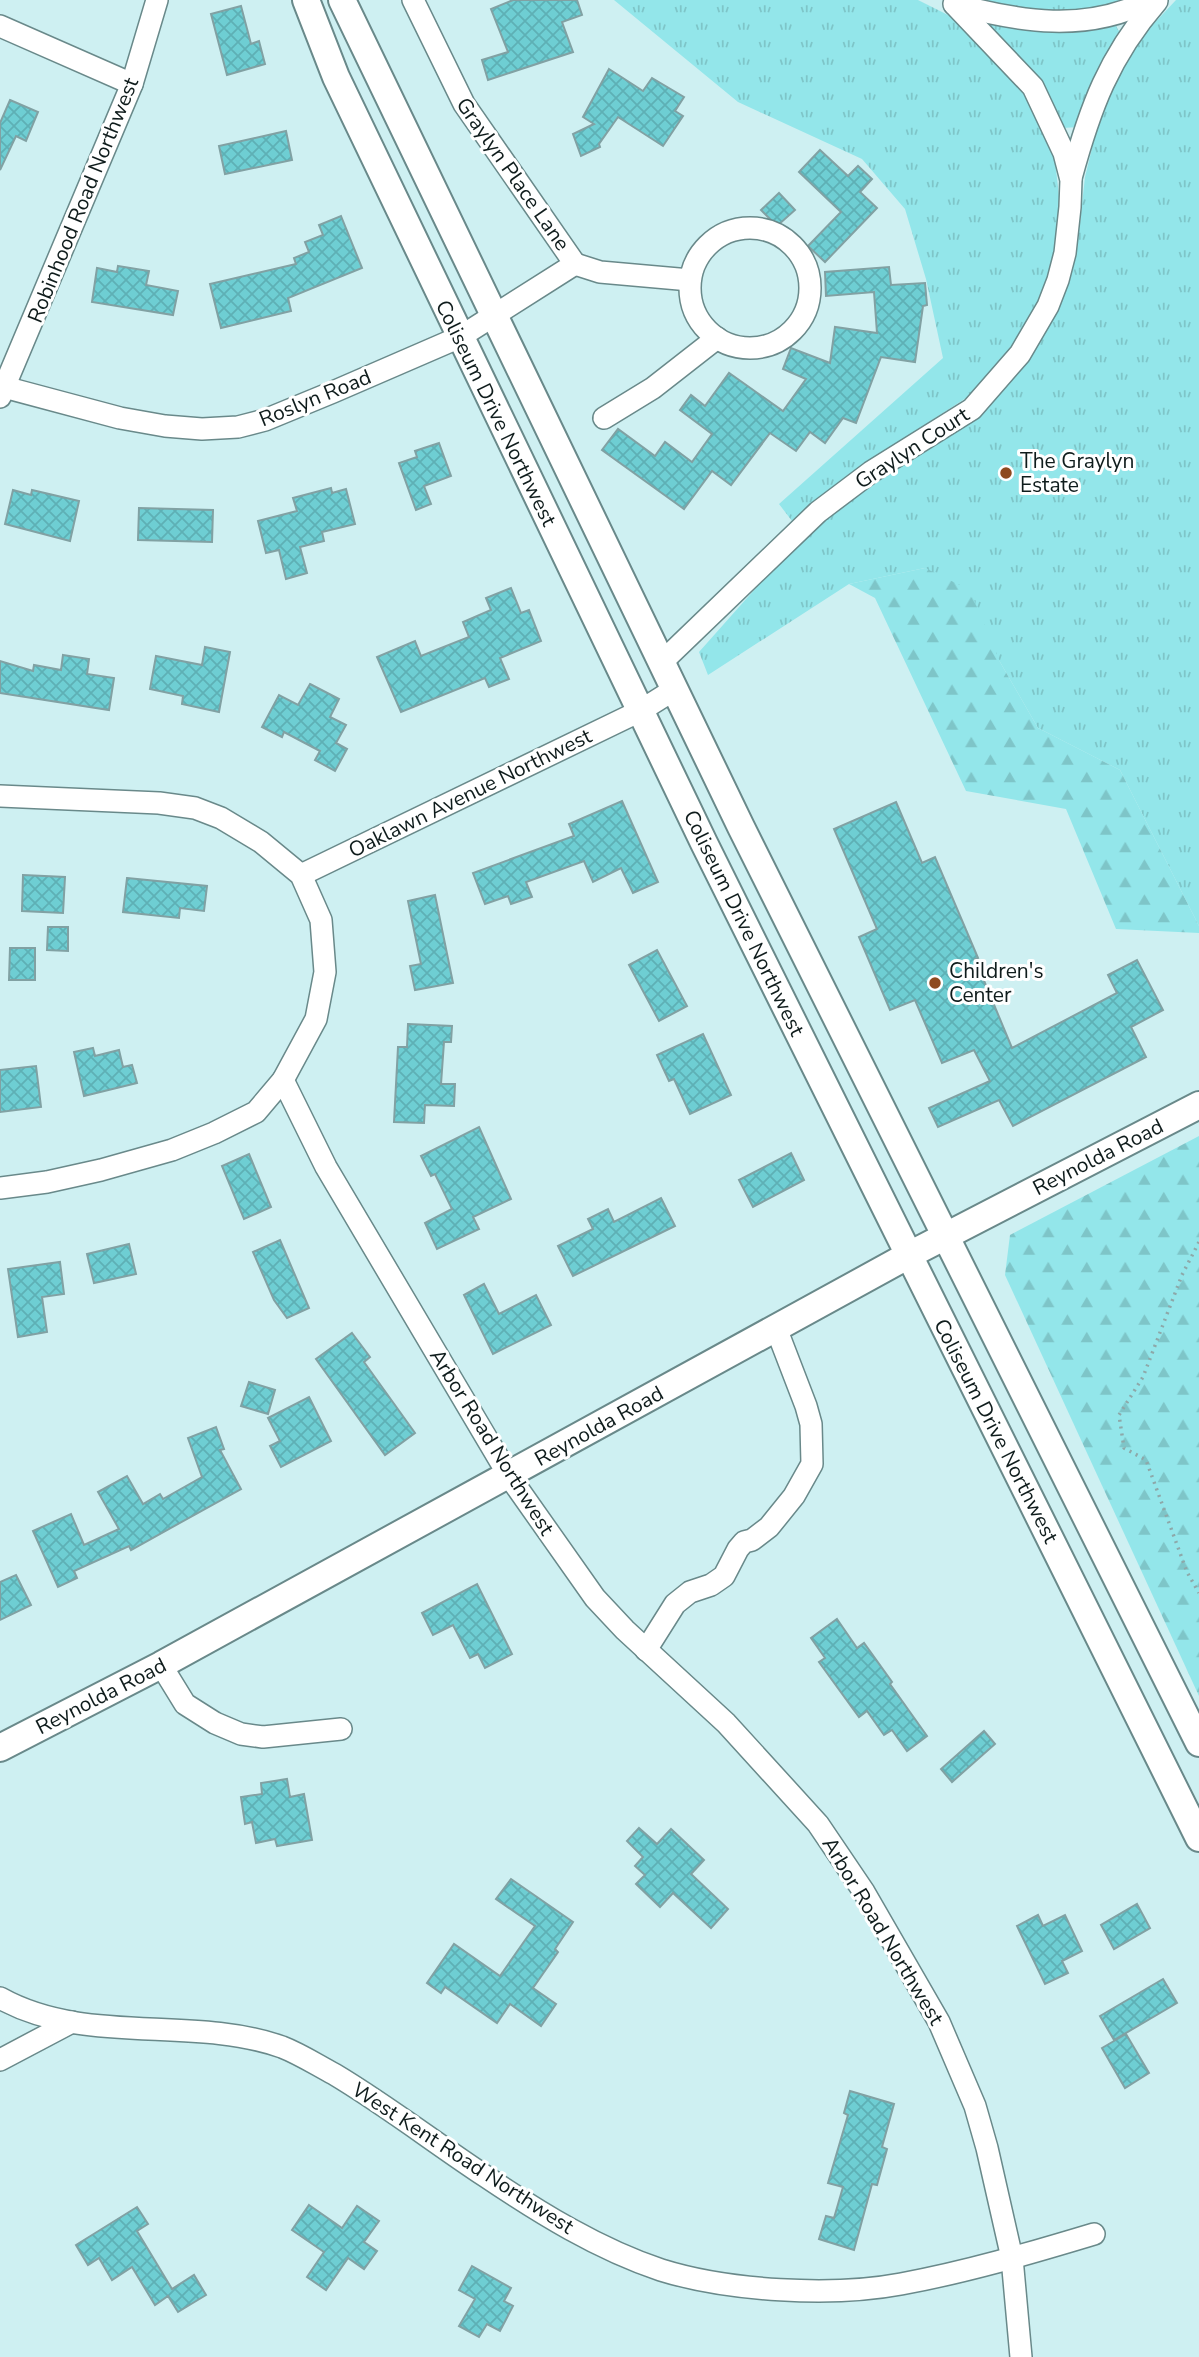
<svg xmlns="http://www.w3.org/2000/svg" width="1199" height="2357" viewBox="0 0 1199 2357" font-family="'Nunito Sans',sans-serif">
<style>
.grass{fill:url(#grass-tufts)}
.forest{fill:url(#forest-firs)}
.building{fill:url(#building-cross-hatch);stroke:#81a1a3;stroke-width:2}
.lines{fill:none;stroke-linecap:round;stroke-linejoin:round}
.minor-casing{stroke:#69898a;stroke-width:24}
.major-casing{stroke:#69898a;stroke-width:30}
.path{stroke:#8da8a9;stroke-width:3.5;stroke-dasharray:2 5;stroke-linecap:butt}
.minor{stroke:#fff;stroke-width:21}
.major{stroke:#fff;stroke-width:26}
.poi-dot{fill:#8e4a1f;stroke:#fff;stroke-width:2.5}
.labels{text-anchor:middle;stroke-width:6;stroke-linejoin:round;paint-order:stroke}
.street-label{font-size:21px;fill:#0f1c1c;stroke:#fff}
.poi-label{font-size:21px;fill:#0f1c1c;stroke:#fff;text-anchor:start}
</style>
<defs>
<pattern id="grass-tufts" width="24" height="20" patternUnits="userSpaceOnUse" patternTransform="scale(1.75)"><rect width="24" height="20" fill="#93e6ea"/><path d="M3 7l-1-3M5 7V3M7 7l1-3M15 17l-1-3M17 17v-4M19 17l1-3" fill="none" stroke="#7ec5c8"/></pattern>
<pattern id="forest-firs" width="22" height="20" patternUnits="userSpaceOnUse" patternTransform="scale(1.75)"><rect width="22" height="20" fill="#93e6ea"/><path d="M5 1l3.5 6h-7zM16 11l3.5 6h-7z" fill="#7ec5c8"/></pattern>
<pattern id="building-cross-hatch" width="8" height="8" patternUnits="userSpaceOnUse" patternTransform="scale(1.75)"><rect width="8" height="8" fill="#6eced3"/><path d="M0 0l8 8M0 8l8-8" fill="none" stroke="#5eb0b5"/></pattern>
</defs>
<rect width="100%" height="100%" fill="#cef0f2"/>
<g class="grass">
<polygon points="614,0 918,0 962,22 1026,91 1054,152 1060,205 1055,250 1049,278 1039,302 1013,348 990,376 966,398 869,461 825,493 792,521 779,504 943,358 926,279 905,209 862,159 738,102"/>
<polygon points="969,0 1128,0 1062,14"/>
<polygon points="1176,0 1199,0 1199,926 1120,770 1038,728 1000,662 925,568 849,584 708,675 699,652 763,580 825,517 876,480 936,444 987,408 1064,293 1077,250 1085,177 1094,140 1107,99 1126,62 1146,32"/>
<path d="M 1115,23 L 1118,30 L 1123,33 L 1078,127 L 1063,128 C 1042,84 1030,60 989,33 L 991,24 L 1055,32 Z"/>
</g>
<g class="forest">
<polygon points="925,568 970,590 1000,662 1038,728 1120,770 1199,926 1199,933 1116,929 1066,809 966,791 875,598 849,584"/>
<polygon points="1199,1136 1199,1696 1005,1275 1010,1235"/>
</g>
<g class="building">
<polygon points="513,0 577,0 582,15 562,22 573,52 488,80 482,60 508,52 491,9"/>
<polygon points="241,6 251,44 259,41 265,64 227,75 211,14"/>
<polygon points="609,69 643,91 652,78 684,97 675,111 683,116 663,146 618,117 599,144 600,147 581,156 573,134 594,124 583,117"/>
<polygon points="10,100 38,112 26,141 16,136 0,170 0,123"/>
<polygon points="286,131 292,160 225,174 219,146"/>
<polygon points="820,150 848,176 858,166 872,179 860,192 877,208 825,262 808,246 841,212 799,172"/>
<polygon points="779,193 795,210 777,226 761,210"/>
<polygon points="341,216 362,268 288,298 291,311 221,328 210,284 296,264 294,258 309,252 305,242 323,235 319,225"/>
<polygon points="118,266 149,271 146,285 178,291 173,315 92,302 97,268 117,272"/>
<polygon points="889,267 891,285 925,283 927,305 923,306 915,362 881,357 856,423 843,418 825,443 810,432 796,451 770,433 731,485 712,471 684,509 602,450 618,429 655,456 665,442 692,462 712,434 680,410 691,395 705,406 729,373 783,411 806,379 783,369 791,348 830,363 835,327 877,333 874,292 826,296 825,272"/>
<polygon points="439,443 451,476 424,486 431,504 416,510 399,463 417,457 415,451"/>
<polygon points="331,488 332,493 346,489 355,524 322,532 324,541 300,547 307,573 286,579 279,550 266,553 258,521 297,511 293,498"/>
<polygon points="13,490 31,495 32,490 79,501 70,541 5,524"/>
<polygon points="139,508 213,510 212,542 138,540"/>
<polygon points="511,588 521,613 529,610 541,641 500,658 509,679 489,687 485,678 401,712 377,657 415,641 421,656 469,637 463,622 491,610 486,598"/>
<polygon points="205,647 230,652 219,712 182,704 183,696 150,689 156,656 202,665"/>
<polygon points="63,655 89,659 87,674 114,678 109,710 0,693 0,661 33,671 34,665 61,670"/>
<polygon points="310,684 339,699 330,717 346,725 336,743 347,749 335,771 315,760 320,751 284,732 282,737 262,727 279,695 298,705"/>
<polygon points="622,801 658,882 633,893 621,868 593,882 584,861 526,882 532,897 511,904 508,896 485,904 473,873 574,836 569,824"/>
<polygon points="896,802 922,863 935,857 978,958 975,959 1012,1048 1117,993 1108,975 1137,960 1163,1010 1131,1027 1146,1057 1013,1126 999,1100 938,1127 929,1108 990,1081 974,1050 942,1063 915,1000 890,1010 859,937 877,929 834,829"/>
<polygon points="23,875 65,877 63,913 22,911"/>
<polygon points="127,878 207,886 204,911 180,908 179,918 123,912"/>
<polygon points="435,895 453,983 415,990 410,966 421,964 408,901"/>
<polygon points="48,927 68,927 68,951 47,950"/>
<polygon points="10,948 35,948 35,980 9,980"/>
<polygon points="657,950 687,1006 659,1021 629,965"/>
<polygon points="408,1024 452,1026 451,1042 444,1042 441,1084 455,1084 454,1106 425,1105 424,1123 394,1122 398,1047 407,1047"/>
<polygon points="703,1034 731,1095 690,1114 674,1079 669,1081 657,1055"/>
<polygon points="93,1048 95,1056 119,1050 123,1067 132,1065 137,1083 84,1096 74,1052"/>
<polygon points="36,1066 41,1107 0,1112 0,1070"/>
<polygon points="479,1127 511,1199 473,1217 479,1229 437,1249 425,1223 452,1209 435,1174 431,1176 421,1156"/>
<polygon points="791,1153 804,1180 753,1207 739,1180"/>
<polygon points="249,1154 271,1207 244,1219 222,1166"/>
<polygon points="661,1198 675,1226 573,1276 558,1246 593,1229 588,1219 608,1209 614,1222"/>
<polygon points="280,1240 309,1308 287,1318 274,1300 253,1252"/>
<polygon points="129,1244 136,1274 94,1283 87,1254"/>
<polygon points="60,1262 64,1294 42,1297 47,1332 18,1337 8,1269"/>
<polygon points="484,1284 499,1314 536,1295 551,1325 493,1354 464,1295"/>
<polygon points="352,1333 370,1357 364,1362 415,1433 385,1455 316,1359"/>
<polygon points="249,1382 275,1390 268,1414 241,1406"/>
<polygon points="309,1397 331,1441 281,1467 270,1446 280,1441 268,1418"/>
<polygon points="216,1427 224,1449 220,1450 241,1489 131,1550 129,1546 74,1571 77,1578 58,1587 33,1531 71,1514 84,1545 119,1529 98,1492 127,1476 143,1504 160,1494 163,1499 202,1477 188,1438"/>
<polygon points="16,1575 31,1605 0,1620 0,1582"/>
<polygon points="477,1584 512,1654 485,1668 478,1654 470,1658 453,1625 433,1635 422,1613"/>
<polygon points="837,1619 857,1648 864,1643 892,1682 890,1684 927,1736 907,1751 892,1730 884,1735 867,1711 859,1717 819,1662 825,1658 811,1638"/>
<polygon points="984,1731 995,1744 952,1782 941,1769"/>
<polygon points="287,1779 290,1797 304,1794 312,1840 277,1846 275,1839 256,1843 252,1822 245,1824 241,1797 262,1794 261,1783"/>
<polygon points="639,1828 657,1844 671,1829 704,1860 691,1874 728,1909 711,1928 673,1893 660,1907 636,1884 645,1875 635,1866 643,1857 627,1841"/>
<polygon points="511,1879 573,1922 555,1949 558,1952 533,1988 556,2004 541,2026 510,2004 497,2023 445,1987 441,1993 427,1983 454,1944 500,1976 535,1926 496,1899"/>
<polygon points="1137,1904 1150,1928 1114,1949 1101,1925"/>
<polygon points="1038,1915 1043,1926 1065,1915 1082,1951 1062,1961 1068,1973 1045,1984 1017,1926"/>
<polygon points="1163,1979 1177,2003 1114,2040 1100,2016"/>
<polygon points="1126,2034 1149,2073 1125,2088 1102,2048"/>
<polygon points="850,2091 894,2104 882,2147 887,2149 877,2185 872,2184 854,2250 819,2239 826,2216 834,2218 843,2187 828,2183 848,2115 844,2113"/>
<polygon points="309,2205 342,2228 357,2206 379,2221 364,2242 377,2251 364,2269 348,2258 326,2290 307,2277 324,2252 292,2230"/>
<polygon points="137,2207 148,2224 137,2231 172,2289 194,2275 206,2295 178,2312 168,2296 155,2305 132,2267 112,2280 99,2258 88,2265 76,2245"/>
<polygon points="472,2266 511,2288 504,2301 513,2306 500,2331 487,2324 479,2337 459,2326 475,2299 459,2290"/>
</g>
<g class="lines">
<defs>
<g id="minor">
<path d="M 954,4 C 1019,22 1087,33 1150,0"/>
<polyline points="0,26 132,84"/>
<path d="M 1071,178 C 1090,108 1109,56 1157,1"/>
<circle cx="750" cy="288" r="60"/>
<polyline points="575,264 600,272 690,280"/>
<polyline points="0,386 120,418 165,426 202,429 238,427 265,420 333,392 460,337 575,264 464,104 413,0"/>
<polyline points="0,397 132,84 157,0"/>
<polyline points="604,418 653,388 717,338"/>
<polyline points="662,662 818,512 871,472 972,409 1020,354 1048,306 1058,280 1065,253 1070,207 1071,180 1064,153 1033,87 955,5"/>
<polyline points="0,796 159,803 195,808 221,818 261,842 301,875 321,920 325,972 316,1019 283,1080 256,1112 214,1133 172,1150 101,1170 47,1182 0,1188"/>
<polyline points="301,875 640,711 675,689"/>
<polyline points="283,1080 326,1167 509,1476 595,1598 625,1630 726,1723 818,1824 864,1892 939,2022 975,2106 987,2148 1012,2258 1021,2357"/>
<polyline points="646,1650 675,1604 690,1592 711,1585 724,1576 738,1549 744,1542 752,1540 769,1527 794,1496 812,1464 811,1424 806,1406 776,1328"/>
<polyline points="161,1665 185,1704 215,1723 241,1734 263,1737 341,1729"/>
<path d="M 0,1998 C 86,2046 191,2015 282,2047 C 300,2054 317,2065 334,2074 C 386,2105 435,2143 485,2176 C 540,2213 598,2249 661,2270 C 728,2291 832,2297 901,2284 C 966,2272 1031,2253 1094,2234"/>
<polyline points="0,2060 72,2022"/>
</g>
<g id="major">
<polyline points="306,0 336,77 704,843 1199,1838"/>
<polyline points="342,0 741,827 1199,1743"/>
<polyline points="0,1748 161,1665 909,1255 1199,1105"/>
</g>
</defs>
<use href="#minor" class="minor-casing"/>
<use href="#major" class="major-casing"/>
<polyline class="path" points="1199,1242 1182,1275 1143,1377 1119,1415 1124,1448 1146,1460 1187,1572 1199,1593"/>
<use href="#minor" class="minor"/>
<use href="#major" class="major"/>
</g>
<g class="poi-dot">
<circle cx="1006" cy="473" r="7"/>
<circle cx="935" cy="983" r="7"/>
</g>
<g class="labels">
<g class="street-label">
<text transform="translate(513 174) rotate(55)" y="7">Graylyn Place Lane</text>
<text transform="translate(83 200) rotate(-68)" y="7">Robinhood Road Northwest</text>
<text transform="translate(315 398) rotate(-22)" y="7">Roslyn Road</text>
<text transform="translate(496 413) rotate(64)" y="7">Coliseum Drive Northwest</text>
<text transform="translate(912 448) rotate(-33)" y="7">Graylyn Court</text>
<text transform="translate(470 793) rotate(-26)" y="7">Oaklawn Avenue Northwest</text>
<text transform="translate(744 923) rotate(64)" y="7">Coliseum Drive Northwest</text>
<text transform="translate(1098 1157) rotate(-27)" y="7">Reynolda Road</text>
<text transform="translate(599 1426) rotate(-29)" y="7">Reynolda Road</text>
<text transform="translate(996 1431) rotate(63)" y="7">Coliseum Drive Northwest</text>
<text transform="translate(492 1442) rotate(58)" y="7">Arbor Road Northwest</text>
<text transform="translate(101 1696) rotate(-27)" y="7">Reynolda Road</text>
<text transform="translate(883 1931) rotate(59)" y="7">Arbor Road Northwest</text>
<text transform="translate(463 2158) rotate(33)" y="7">West Kent Road Northwest</text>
</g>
<g class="poi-label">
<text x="1020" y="468">The Graylyn<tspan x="1020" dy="24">Estate</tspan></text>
<text x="949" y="978">Children's<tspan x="949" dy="24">Center</tspan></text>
</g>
</g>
</svg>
